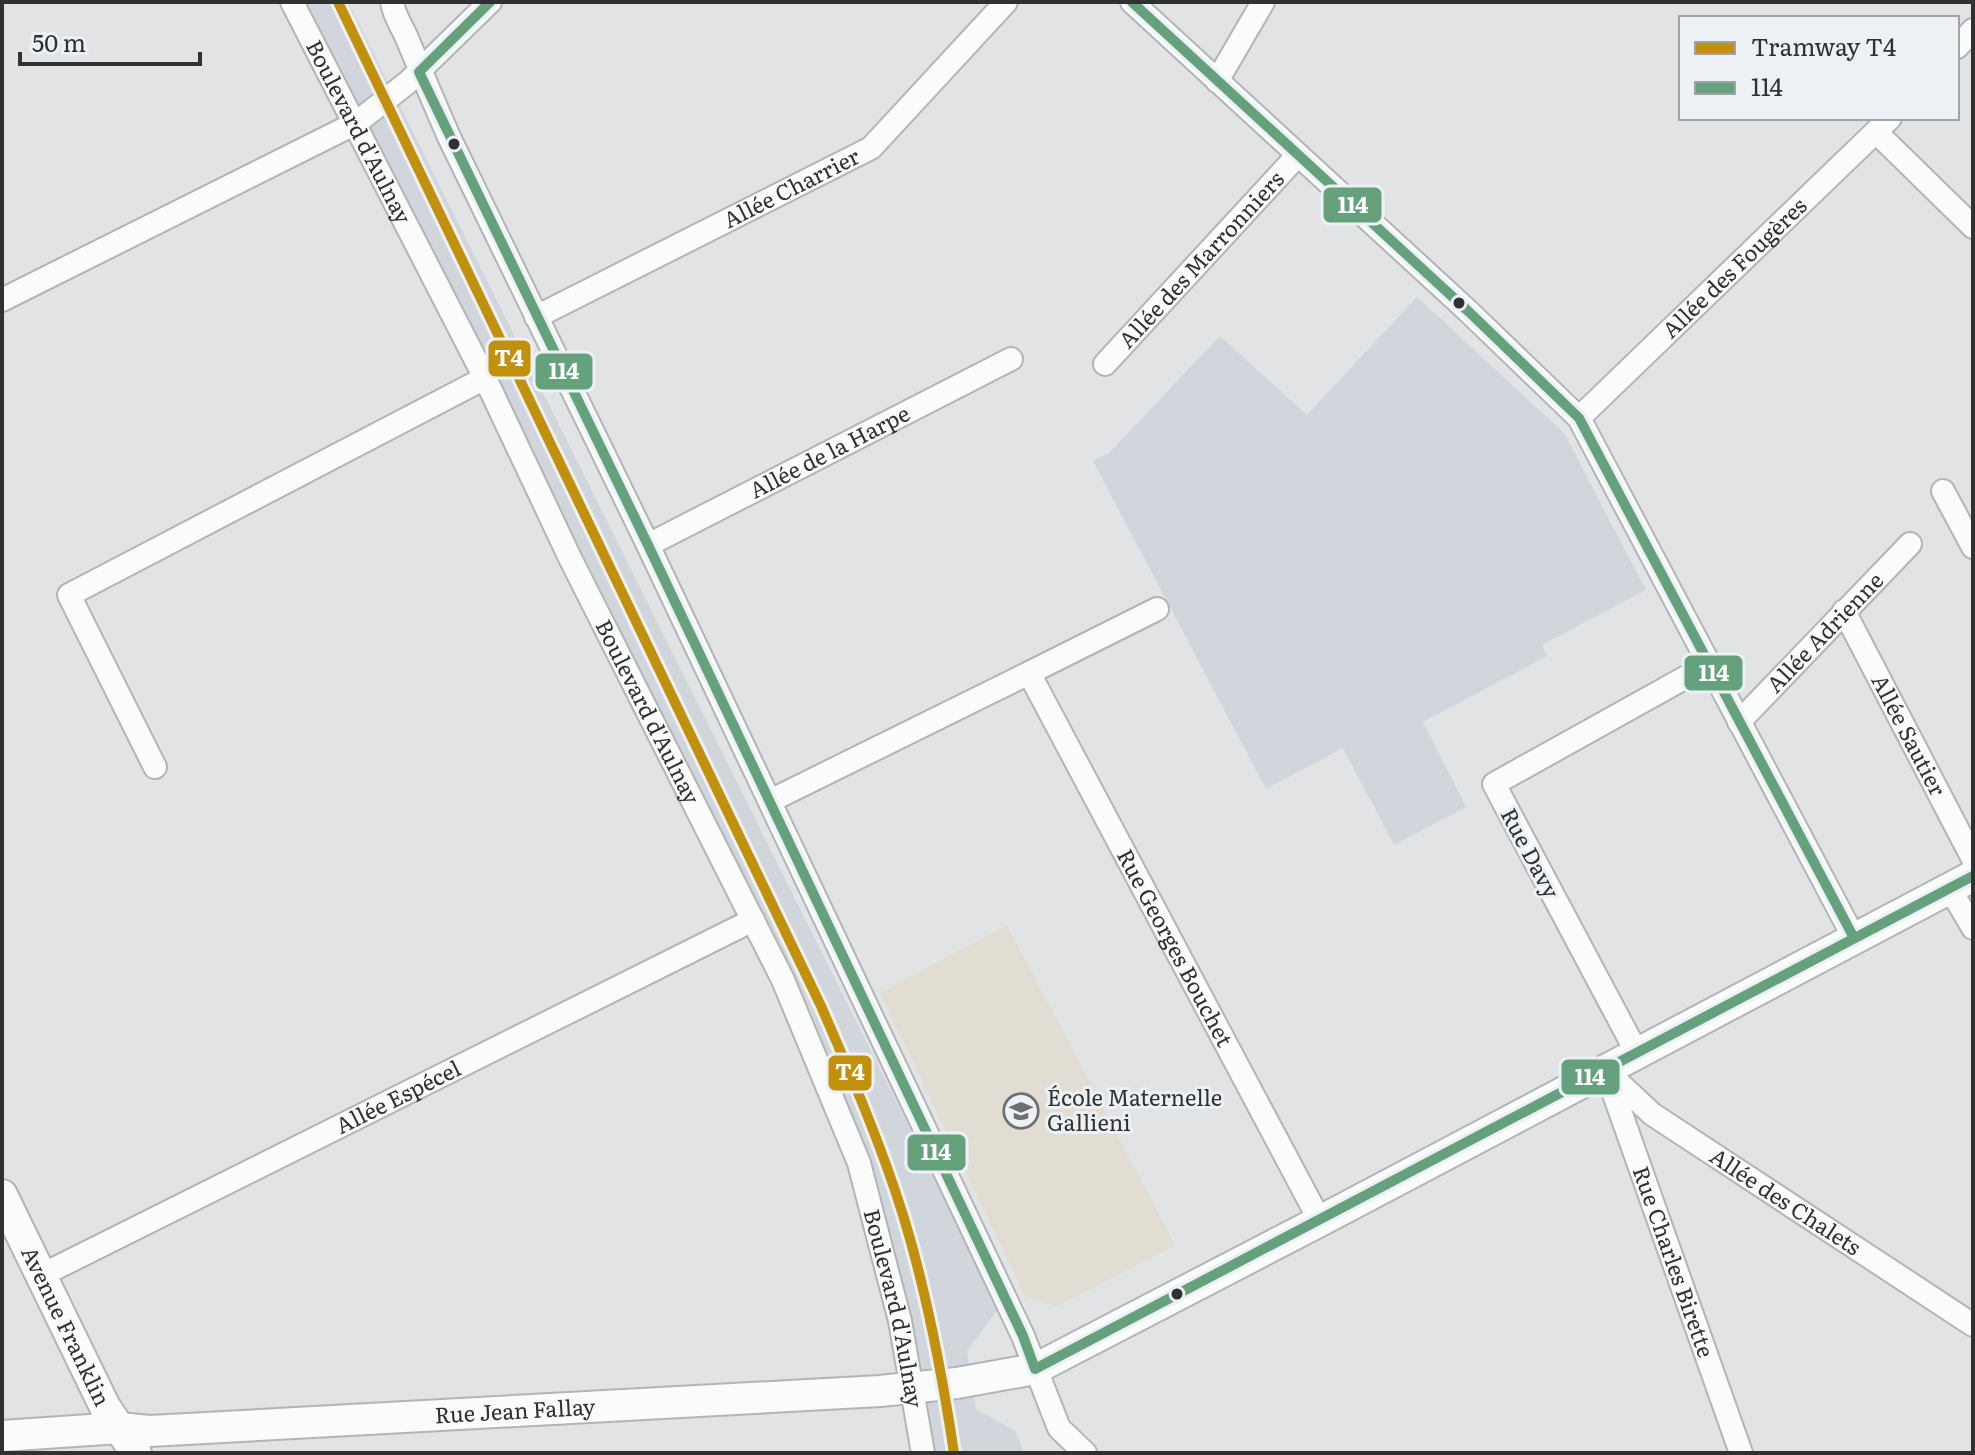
<svg xmlns="http://www.w3.org/2000/svg" width="1975" height="1455" viewBox="0 0 1975 1455" font-family="Literata,serif">
<style>
.built{fill:#d0d6dc}
.education{fill:#e2ddd2}
.lines{fill:none;stroke-linecap:round;stroke-linejoin:round}
.street-casing{stroke:#b3b4b6;stroke-width:26}
.secondary-casing{stroke:#b3b4b6;stroke-width:34}
.street{stroke:#fafbfb;stroke-width:22}
.secondary{stroke:#fafbfb;stroke-width:30}
.bus-1-casing{stroke:#edf1f5;stroke-width:16}
.bus-1{stroke:#65a17c;stroke-width:10}
.tram-1-casing{stroke:#edf1f5;stroke-width:16}
.tram-1{stroke:#c1900c;stroke-width:10}
.bus-dot{fill:#2f3132;stroke:#edf1f5;stroke-width:3}
.labels{text-anchor:middle;stroke-width:6;stroke-linejoin:round;paint-order:stroke}
.street-label{font-size:22px;fill:#2f3132;stroke:#edf1f5}
.poi-label{font-size:22px;fill:#2f3132;stroke:#edf1f5;text-anchor:start}
.line-badge{stroke:#edf1f5;stroke-width:3}
.badge-label{font-size:22px;text-anchor:middle;font-weight:bold;fill:#fff}
</style>
<rect width="100%" height="100%" fill="#e1e3e5"/>
<g class="built">
<polygon points="307,2 348,2 999,1308 967,1351 976,1409 1015,1431 1024,1453 930,1453 861,1153 814,1018"/>
<polygon points="1417,297 1564,433 1646,590 1542,645 1547,656 1423,722 1466,807 1394,845 1343,748 1266,789 1093,461 1109,453 1220,336 1307,415"/>
</g>
<polygon class="education" points="1007,925 1175,1245 1057,1307 1025,1296 880,993"/>
<g class="lines">
<defs>
<g id="street">
<path id="s1" d="M 292,2 L 485,378 L 570,558 L 783,980 L 859,1163 L 900,1321 L 923,1453"/>
<path d="M 392,2 C 394,17 404,29 409,43 C 422,74 435,105 449,137 L 648,545 L 1023,1336 L 1059,1428 L 1085,1453"/>
<polyline points="1132,2 1468,311 1579,418 1854,938"/>
<polyline points="1957,47 1973,30"/>
<polyline points="1217,81 1263,2"/>
<polyline points="1876,132 1973,227"/>
<polyline points="2,300 356,123 407,83 490,2"/>
<path id="s2" d="M 536,317 L 871,148 L 1006,2"/>
<path id="s3" d="M 1105,364 L 1298,155"/>
<path id="s4" d="M 1579,418 L 1890,118"/>
<polyline points="1943,491 1973,547"/>
<path id="s5" d="M 648,545 L 1011,359"/>
<path id="s6" d="M 1844,611 L 1973,859"/>
<polyline points="1029,673 1157,609"/>
<path id="s7" d="M 1739,722 L 1910,544"/>
<polyline points="155,767 69,595 485,378"/>
<path id="s8" d="M 770,801 L 1029,673 L 1320,1221"/>
<polyline points="1950,889 1973,928"/>
<polyline points="1637,1053 1494,784 1697,671 1707,662"/>
<path id="s9" d="M 1605,1070 L 1652,1114 L 1973,1325"/>
<path id="s10" d="M 1608,1077 L 1741,1453"/>
<path id="s11" d="M 42,1275 L 753,920"/>
</g>
<g id="secondary">
<path id="s12" d="M 2,1195 L 105,1407 L 136,1453"/>
<path id="s13" d="M 2,1436 L 119,1428 L 150,1431 L 880,1391 L 957,1383 L 1035,1369 L 1320,1221 L 1973,876"/>
</g>
</defs>
<use href="#street" class="street-casing"/>
<use href="#secondary" class="secondary-casing"/>
<use href="#street" class="street"/>
<use href="#secondary" class="secondary"/>
<defs>
<g id="bus-1">
<polyline points="490,2 419,72 648,545 1023,1336 1035,1369 1973,876"/>
<polyline points="1132,2 1468,311 1579,418 1854,938"/>
</g>
</defs>
<use href="#bus-1" class="bus-1-casing"/>
<use href="#bus-1" class="bus-1"/>
<defs>
<path id="tram-1" d="M 338,2 L 821,1006 C 851,1075 881,1144 903,1215 C 927,1293 942,1373 954,1453"/>
</defs>
<use href="#tram-1" class="tram-1-casing"/>
<use href="#tram-1" class="tram-1"/>
</g>
<defs>
<symbol id="school-ring" viewBox="-11 -11 22 22"><circle r="9.5" fill="#edf1f5" stroke="#6d6f71" stroke-width="1.5"/><path d="M0-5L7-2L0 1L-7-2ZM-4 1L0 2.5L4 1V4Q0 6-4 4Z" fill="#6d6f71"/></symbol>
</defs>
<g fill-rule="evenodd">
<use href="#school-ring" x="1001" y="1091" width="40" height="40"/>
</g>
<g class="bus-dot">
<circle cx="454" cy="144" r="7"/>
<circle cx="1459" cy="303" r="7"/>
<circle cx="1177" cy="1294" r="7"/>
</g>
<g class="labels">
<g class="street-label">
<text dy="8" stroke="none"><textPath href="#s1" startOffset="146">Boulevard d'Aulnay</textPath></text>
<text dy="8" stroke="none"><textPath href="#s2" startOffset="286">Allée Charrier</textPath></text>
<text dy="8" stroke="none"><textPath href="#s3" startOffset="142">Allée des Marronniers</textPath></text>
<text dy="8" stroke="none"><textPath href="#s4" startOffset="216">Allée des Fougères</textPath></text>
<text dy="8" stroke="none"><textPath href="#s5" startOffset="204">Allée de la Harpe</textPath></text>
<text dy="8" stroke="none"><textPath href="#s7" startOffset="124">Allée Adrienne</textPath></text>
<text dy="8" stroke="none"><textPath href="#s1" startOffset="794">Boulevard d'Aulnay</textPath></text>
<text dy="8" stroke="none"><textPath href="#s6" startOffset="140">Allée Sautier</textPath></text>
<text transform="translate(1530 853) rotate(62)" y="8">Rue Davy</text>
<text dy="8" stroke="none"><textPath href="#s8" startOffset="600">Rue Georges Bouchet</textPath></text>
<text dy="8" stroke="none"><textPath href="#s11" startOffset="398">Allée Espécel</textPath></text>
<text dy="8" stroke="none"><textPath href="#s9" startOffset="224">Allée des Chalets</textPath></text>
<text dy="8" stroke="none"><textPath href="#s10" startOffset="196">Rue Charles Birette</textPath></text>
<text dy="8" stroke="none"><textPath href="#s1" startOffset="1442">Boulevard d'Aulnay</textPath></text>
<text dy="8" stroke="none"><textPath href="#s12" startOffset="146">Avenue Franklin</textPath></text>
<text dy="8" stroke="none"><textPath href="#s13" startOffset="514">Rue Jean Fallay</textPath></text>
</g>
<g class="poi-label">
<text x="1047" y="1106">École Maternelle<tspan x="1047" dy="25">Gallieni</tspan></text>
</g>
</g>
<g class="line-badge">
<rect x="1322" y="186" width="61" height="38" rx="8" fill="#65a17c"/>
<rect x="487" y="339" width="45" height="39" rx="8" fill="#c1900c"/>
<rect x="534" y="352" width="60" height="39" rx="8" fill="#65a17c"/>
<rect x="1683" y="654" width="61" height="38" rx="8" fill="#65a17c"/>
<rect x="827" y="1054" width="46" height="38" rx="8" fill="#c1900c"/>
<rect x="1560" y="1058" width="61" height="38" rx="8" fill="#65a17c"/>
<rect x="906" y="1133" width="61" height="39" rx="8" fill="#65a17c"/>
</g>
<g class="badge-label">
<text x="1353" y="213">114</text>
<text x="509" y="366">T4</text>
<text x="564" y="379">114</text>
<text x="1714" y="681">114</text>
<text x="850" y="1080">T4</text>
<text x="1590" y="1085">114</text>
<text x="936" y="1160">114</text>
</g>
<rect width="1975" height="1455" fill="none" stroke="#2f3132" stroke-width="8"/>
<rect x="1679" y="16" width="280" height="104" fill="#edf1f5" stroke="#a1a4a7" stroke-width="2"/>
<rect x="1695" y="42" width="40" height="12" fill="#c1900c" stroke="#a1a4a7" stroke-width="2"/>
<text x="1751" y="56" font-size="24" fill="#2f3132">Tramway T4</text>
<rect x="1695" y="82" width="40" height="12" fill="#65a17c" stroke="#a1a4a7" stroke-width="2"/>
<text x="1751" y="96" font-size="24" fill="#2f3132">114</text>
<path d="M20 52v12h180v-12" fill="none" stroke="#2f3132" stroke-width="4"/>
<text x="32" y="52" font-size="24" fill="#2f3132" stroke="#edf1f5" stroke-width="6" paint-order="stroke">50 m</text>
</svg>
